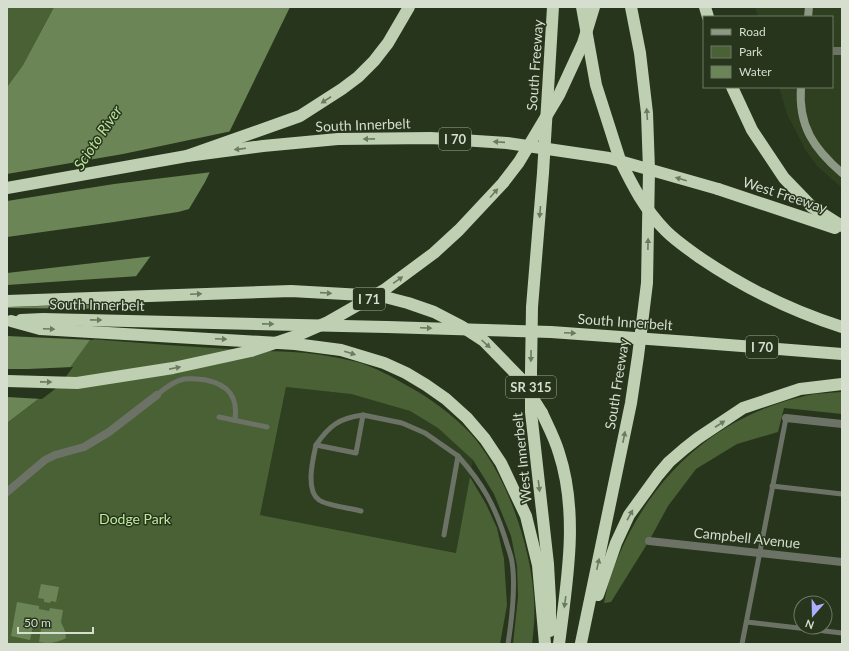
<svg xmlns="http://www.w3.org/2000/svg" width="849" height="651" viewBox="0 0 849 651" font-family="Lato,sans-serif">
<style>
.built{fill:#2f4020}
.green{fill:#496135}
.water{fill:#6b8556}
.pier{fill:#27351c}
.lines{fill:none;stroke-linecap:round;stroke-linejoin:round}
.lane{stroke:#6c7366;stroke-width:5}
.street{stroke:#6c7366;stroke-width:8}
.secondary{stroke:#8d9885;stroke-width:8}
.highway{stroke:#bed0b1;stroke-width:12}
.highway-bridge{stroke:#bed0b1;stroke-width:12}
.oneway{fill:#6b7b5f}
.labels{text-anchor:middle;stroke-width:3;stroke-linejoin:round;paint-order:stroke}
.shield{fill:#27351c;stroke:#a1ab99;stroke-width:1}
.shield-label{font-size:13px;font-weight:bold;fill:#d5decf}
.street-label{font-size:14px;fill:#d5decf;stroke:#27351c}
.park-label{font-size:14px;fill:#c1eaa1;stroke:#27351c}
.water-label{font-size:15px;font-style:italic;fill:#bae29a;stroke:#27351c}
</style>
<rect width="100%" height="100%" fill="#27351c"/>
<g class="built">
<polygon points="755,7 842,7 842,188 818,167 806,151 787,114 779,87 832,87 832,17 758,17"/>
<polygon points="286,387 351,394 410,411 438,428 466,452 473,460 457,553 260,515"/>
</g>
<g class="green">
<polygon points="7,7 54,7 23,65 7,87"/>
<path d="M 90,339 C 142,343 193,347 245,350 C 260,351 276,351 292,352 C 313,353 337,357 357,362 C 374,367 391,376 406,385 C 430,398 452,414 471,434 C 507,475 531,546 534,600 C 535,614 534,630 532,644 L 513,644 L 518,597 L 517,566 L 511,536 L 494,494 L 473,460 L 438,428 L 410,411 L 351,394 L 286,387 L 260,515 L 456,553 L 470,477 L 486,504 L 497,528 L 504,559 L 507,605 L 500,644 L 7,644 L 7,423 L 58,384 Z"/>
<path d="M 842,392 L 842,414 L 784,408 L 778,432 L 737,444 L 696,469 L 668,506 L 649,541 L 611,602 L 604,603 C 606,593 608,583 612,573 C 645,481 712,416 809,395 C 819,393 831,393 842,392 Z"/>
</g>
<g class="water">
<polygon points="54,7 290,7 205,182 189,209 150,257 58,384 7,423 7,87 23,65"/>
<polygon points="41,584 59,587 56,602 51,601 50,603 44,602 44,599 38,598"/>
<path d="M 17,602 L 39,606 L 39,609 L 49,611 L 50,608 L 63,610 L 61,622 L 65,631 L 66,638 C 57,643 48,644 39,642 L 42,623 L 34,621 L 30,640 L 11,636 Z"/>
</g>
<g class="pier">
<polygon points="232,131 212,172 114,184 7,201 7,174 123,154"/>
<polygon points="193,208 154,256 7,273 7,237 114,222 178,212"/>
<polygon points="139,276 119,304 7,307 7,308 115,309 93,340 7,336 7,285"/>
<polygon points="73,367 59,386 42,399 7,397 7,369 28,369"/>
</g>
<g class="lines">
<g class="lane">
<path d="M 157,395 C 165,388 174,381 184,379 C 191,378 199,379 206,380 C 229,385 238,397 235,420"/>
<polyline points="219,417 267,427"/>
<path d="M 316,445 C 329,426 339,418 363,415"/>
<path d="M 458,456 C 483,484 495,506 506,541 C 508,548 511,555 512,562 C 516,587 512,618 508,644"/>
<polyline points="772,486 842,494"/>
<path d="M 361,511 C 350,508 328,506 319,500 C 305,490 313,459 316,445 L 356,453 L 363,415 L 402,423 L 425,433 L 458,456 L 444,535"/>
<polyline points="747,622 842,633"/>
<polyline points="742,644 786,418"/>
</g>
<g class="street">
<polyline points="832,51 842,51"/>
<polyline points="786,418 842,424"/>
<polyline points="7,492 45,460 55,455 84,447 109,432 157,395"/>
<polyline points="649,541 842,562"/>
</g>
<g class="secondary">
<polyline points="808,17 809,7"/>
<path d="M 801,87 C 798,126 814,149 842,173"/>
</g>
<g class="highway">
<polyline points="582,7 596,85 619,157"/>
<polyline points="705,7 708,17"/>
<polyline points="732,87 752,130 784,178 812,207 842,226"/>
<polyline points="7,188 187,156 300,116 342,89 358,77 374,61 388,43 409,7"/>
<polyline points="718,189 835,228"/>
<path d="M 699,257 C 743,287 791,311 842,327"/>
<polyline points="7,301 291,291 381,296 408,303 434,312 461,326 484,341 520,378"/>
<polyline points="21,320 43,319 387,327"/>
<polyline points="11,321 40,329 295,344 341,350 384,363 406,373 426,385 446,399 467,418 485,439 501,463 526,516 538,565 545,644"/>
<polyline points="690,342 842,354"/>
<path d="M 542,413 C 548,426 555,439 559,453 C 579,514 567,581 559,644"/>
<polyline points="598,595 616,543 629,515 658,475 669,462 684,449 698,438 743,408 800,389 842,384"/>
<polyline points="550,631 550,600 548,564 531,412 531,371 532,307 543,173 553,7"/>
<polyline points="581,643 631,403 638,356 647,283 649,170 647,113 640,53 631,7"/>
</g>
<g class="highway-bridge">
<polyline points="187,156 263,146 338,139 431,138 507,143 609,158 718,189"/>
<path d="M 619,158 C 632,185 645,210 666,231 C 676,241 688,249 699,257"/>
<polyline points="387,327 551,332 690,342"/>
<polyline points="520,378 542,413"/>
<polyline points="7,381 77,383 173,368 251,351 296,336 328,322 384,290 434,253 459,230 503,183 519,162 559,95 583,43 594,7"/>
</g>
</g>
<defs><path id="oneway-solid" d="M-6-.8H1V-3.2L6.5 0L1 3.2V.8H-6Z"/></defs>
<g class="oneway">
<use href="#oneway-solid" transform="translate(326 100) rotate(147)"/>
<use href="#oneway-solid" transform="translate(647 114) rotate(-94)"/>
<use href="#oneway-solid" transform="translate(369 139) rotate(179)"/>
<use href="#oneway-solid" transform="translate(499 142) rotate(-176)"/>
<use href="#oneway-solid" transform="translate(240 149) rotate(173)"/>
<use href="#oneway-solid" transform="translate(681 179) rotate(-164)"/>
<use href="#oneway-solid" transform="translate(494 193) rotate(-48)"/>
<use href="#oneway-solid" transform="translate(540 212) rotate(95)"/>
<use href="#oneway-solid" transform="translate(648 244) rotate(-89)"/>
<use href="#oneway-solid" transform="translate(398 280) rotate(-35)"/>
<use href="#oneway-solid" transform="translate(326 293) rotate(4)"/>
<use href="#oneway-solid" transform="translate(196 294) rotate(-2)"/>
<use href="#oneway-solid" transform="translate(96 320) rotate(1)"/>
<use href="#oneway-solid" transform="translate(268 324) rotate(1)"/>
<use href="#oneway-solid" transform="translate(426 328) rotate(2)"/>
<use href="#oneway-solid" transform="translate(49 329) rotate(3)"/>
<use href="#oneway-solid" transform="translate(570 333) rotate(3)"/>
<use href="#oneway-solid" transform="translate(221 339) rotate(3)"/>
<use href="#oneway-solid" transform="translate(486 344) rotate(42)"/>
<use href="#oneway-solid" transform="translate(350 353) rotate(17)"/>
<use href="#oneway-solid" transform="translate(531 356) rotate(91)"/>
<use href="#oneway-solid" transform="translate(175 368) rotate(-11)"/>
<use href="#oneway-solid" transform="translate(46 382) rotate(1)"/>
<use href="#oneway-solid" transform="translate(720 424) rotate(-33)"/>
<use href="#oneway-solid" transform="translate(624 437) rotate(-79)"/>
<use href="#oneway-solid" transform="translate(539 486) rotate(83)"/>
<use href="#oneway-solid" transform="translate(630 515) rotate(-61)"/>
<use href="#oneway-solid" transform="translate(598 564) rotate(-78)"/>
<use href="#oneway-solid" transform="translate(565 602) rotate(98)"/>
</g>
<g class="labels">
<g class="shield">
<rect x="439" y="128" width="32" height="22" rx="3"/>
<rect x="353" y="288" width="32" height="22" rx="3"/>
<rect x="746" y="336" width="32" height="22" rx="3"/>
<rect x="506" y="376" width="50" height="22" rx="3"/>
</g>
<g class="shield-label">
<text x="455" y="144">I 70</text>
<text x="369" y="304">I 71</text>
<text x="762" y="352">I 70</text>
<text x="531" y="392">SR 315</text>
</g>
<g class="street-label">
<text transform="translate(535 65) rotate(-86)" y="5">South Freeway</text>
<text transform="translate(363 125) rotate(-2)" y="5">South Innerbelt</text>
<text transform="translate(785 195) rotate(18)" y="5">West Freeway</text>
<text transform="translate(97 305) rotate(1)" y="5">South Innerbelt</text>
<text transform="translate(625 322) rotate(4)" y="5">South Innerbelt</text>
<text transform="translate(617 384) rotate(-81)" y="5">South Freeway</text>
<text transform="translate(522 458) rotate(-96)" y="5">West Innerbelt</text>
<text transform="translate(747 538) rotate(6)" y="5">Campbell Avenue</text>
</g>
<g class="park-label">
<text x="135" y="524">Dodge Park</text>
</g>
<g class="water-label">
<text transform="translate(98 138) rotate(-56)" y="5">Scioto River</text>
</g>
</g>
<rect width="849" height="651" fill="none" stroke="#d5decf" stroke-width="16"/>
<rect x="703" y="16" width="130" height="72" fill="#27351c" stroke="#6d7964"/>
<rect x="711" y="29" width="20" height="6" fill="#8d9885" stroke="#6d7964"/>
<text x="739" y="36" font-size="12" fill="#d5decf">Road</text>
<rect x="711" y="46" width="20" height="12" fill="#496135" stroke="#6d7964"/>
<text x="739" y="56" font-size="12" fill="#d5decf">Park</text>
<rect x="711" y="66" width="20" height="12" fill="#6b8556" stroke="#6d7964"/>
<text x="739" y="76" font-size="12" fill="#d5decf">Water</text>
<g transform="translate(813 615) rotate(200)"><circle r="19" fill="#27351c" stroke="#6d7964"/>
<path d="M0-3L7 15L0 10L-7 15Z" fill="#acaffb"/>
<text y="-6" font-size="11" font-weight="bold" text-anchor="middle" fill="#d5decf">N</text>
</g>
<path d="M18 627v6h75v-6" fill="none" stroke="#d5decf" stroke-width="2"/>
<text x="24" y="627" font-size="12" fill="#d5decf" stroke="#27351c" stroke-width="3" paint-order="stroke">50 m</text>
</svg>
